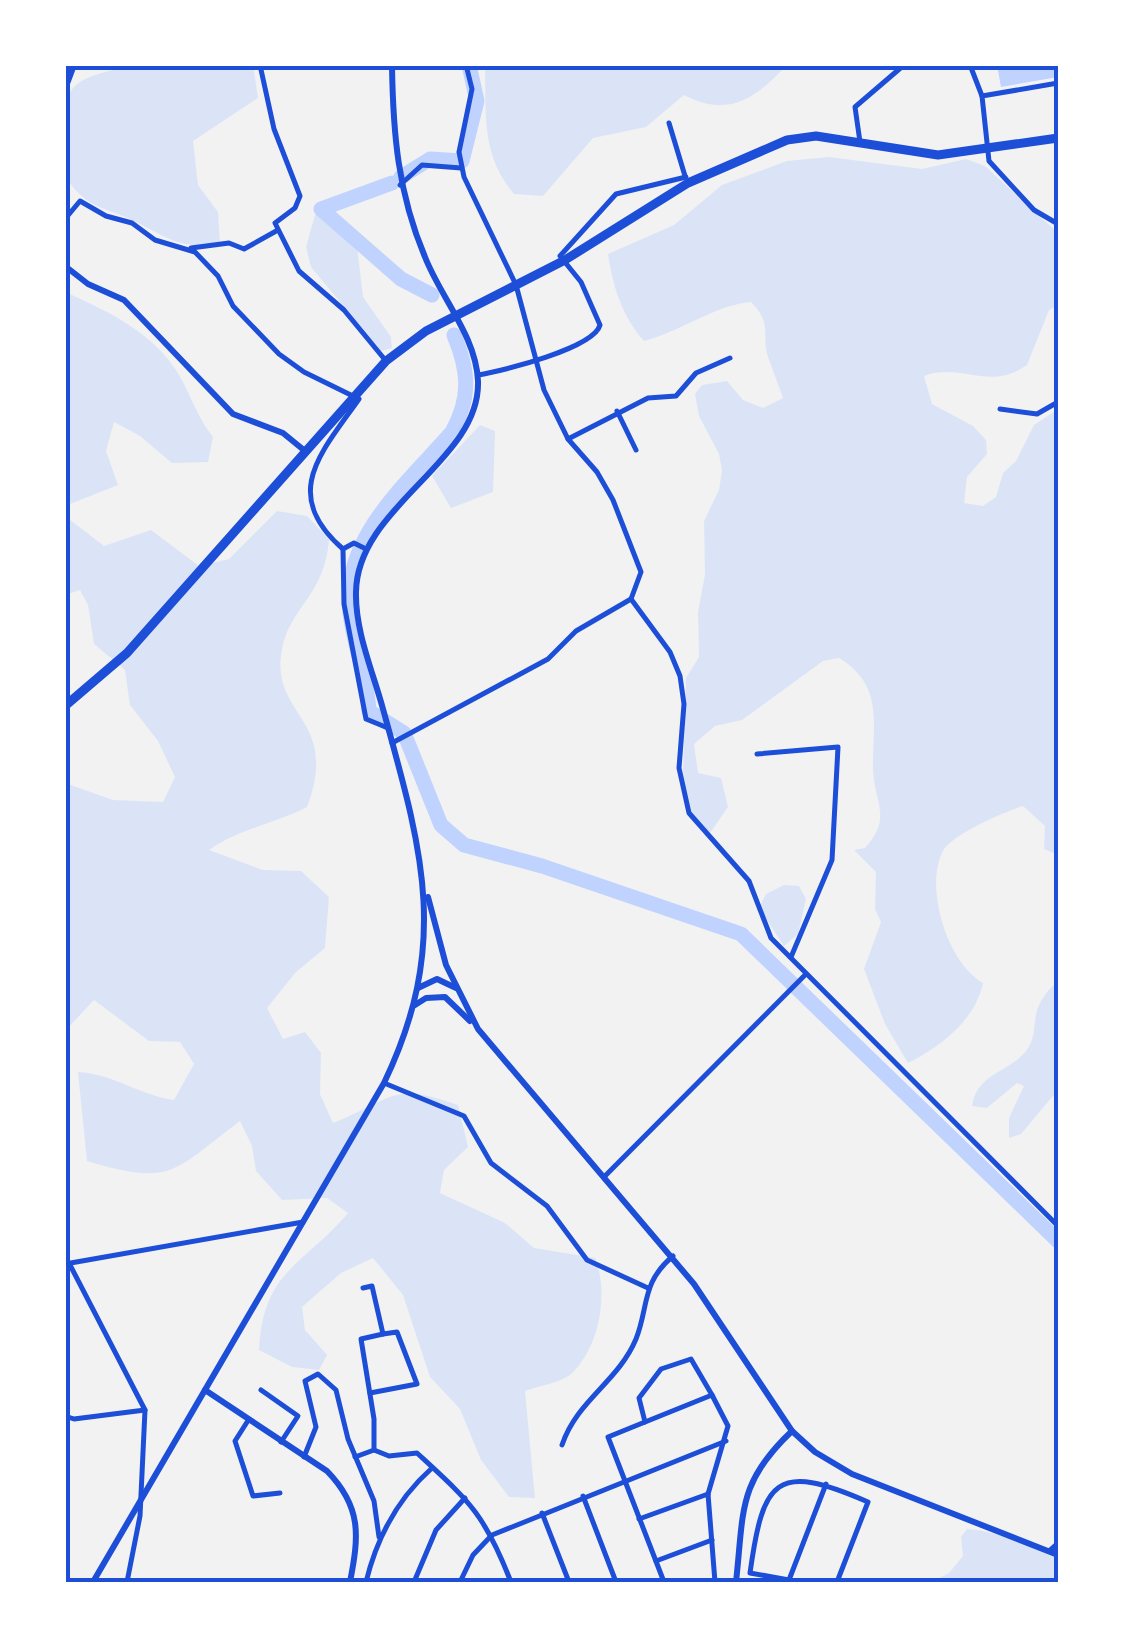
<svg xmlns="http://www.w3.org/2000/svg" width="1123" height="1647" viewBox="0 0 1123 1647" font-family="'PT Sans Narrow',sans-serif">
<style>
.green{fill:#dbe4f7}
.water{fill:#bfd3fe}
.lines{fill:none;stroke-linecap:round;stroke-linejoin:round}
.river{stroke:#bfd3fe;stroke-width:15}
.minor{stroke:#1d4ed8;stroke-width:5}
.tertiary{stroke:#1d4ed8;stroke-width:6}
.primary{stroke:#1d4ed8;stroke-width:9}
.neatline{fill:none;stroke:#1d4ed8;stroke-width:4}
</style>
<rect width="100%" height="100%" fill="#f2f2f2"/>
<g class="green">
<path d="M 142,65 L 253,65 L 258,98 L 193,141 L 198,185 L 218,212 L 220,244 C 177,250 166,236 130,219 C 99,205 86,208 65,176 C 65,92 50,79 142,65 Z"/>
<path d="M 485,65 L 787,65 C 755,99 728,118 684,95 L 646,127 L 593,138 L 543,196 L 514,194 C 481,155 486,114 485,65 Z"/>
<path d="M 829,157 L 922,169 L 966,159 L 985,166 L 1058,233 L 1058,305 L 1049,310 L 1027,365 C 988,392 962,362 924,376 L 932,404 L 973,426 L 986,440 L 987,454 L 967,477 L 964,503 L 983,506 L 996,497 L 1003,473 L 1016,461 L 1034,425 L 1058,409 L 1058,855 L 1044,849 L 1045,826 L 1023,806 C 1004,812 952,834 943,851 C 924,887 947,963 983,983 C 975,1021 940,1047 908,1063 L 885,1024 L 864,969 L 881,922 L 875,909 L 876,872 L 854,850 L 865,848 C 893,817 874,803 873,769 C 872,725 885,686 839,658 L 823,661 L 742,720 L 715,726 L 694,744 L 698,773 L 721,778 L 728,807 L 710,833 L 689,811 L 683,772 L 686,678 L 699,657 L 698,612 L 705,574 L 704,521 L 719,490 L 722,470 L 719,454 L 699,416 L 695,394 L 702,385 L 727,381 L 743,400 L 763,408 L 783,398 C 778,384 773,371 768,357 C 761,332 773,325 751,302 C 715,305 680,332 644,341 C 622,316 613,287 608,254 L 674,225 L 722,185 L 787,161 Z"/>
<polygon points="317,208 357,246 363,297 391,337 392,348 381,351 311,267 306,247"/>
<path d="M 65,292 C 110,312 159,335 183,382 C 193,402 199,419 213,437 L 208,462 L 172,463 L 140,436 L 114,422 L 106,451 L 118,485 L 65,506 Z"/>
<polygon points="480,425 495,431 493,492 451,508 432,476"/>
<path d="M 277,511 L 307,516 L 329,539 C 325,596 290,606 282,650 C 269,716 341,717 307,807 C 274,824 238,829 209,850 L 263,870 L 301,871 L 329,897 L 325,948 L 295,973 L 267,1008 L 283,1039 L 305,1032 L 321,1053 L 320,1094 L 333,1123 C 392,1099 392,1081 458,1105 L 468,1147 L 444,1170 L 440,1193 L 505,1223 L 534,1248 L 595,1258 C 609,1293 600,1348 570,1375 C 559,1383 538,1386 525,1391 L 535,1498 L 509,1497 L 481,1460 L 460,1409 L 430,1377 L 403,1295 L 373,1258 L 341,1273 L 302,1307 L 305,1330 L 327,1355 L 319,1370 L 292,1367 L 259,1350 C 263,1270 303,1266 348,1213 L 327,1198 L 282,1200 L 256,1171 L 252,1146 L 240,1121 C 173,1171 173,1187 87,1161 L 78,1072 C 114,1074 139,1095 174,1100 L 194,1064 L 180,1042 L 149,1041 L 94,1000 L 65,1031 L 65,783 L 113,800 L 163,802 L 175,777 L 158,741 L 130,705 L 125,670 L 94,644 L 88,605 L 80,590 L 65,595 L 65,516 L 104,546 L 151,530 L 199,566 L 229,559 Z"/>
<polygon points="784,885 799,886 806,899 798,934 784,946 759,908 766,894"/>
<path d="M 1058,981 L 1058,1090 L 1021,1134 L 1009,1138 L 1009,1118 L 1024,1086 L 1017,1083 L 987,1108 L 972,1106 C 977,1073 1008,1073 1026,1051 C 1043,1029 1023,1012 1058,981 Z"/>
<path d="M 967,1529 C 1000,1531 1026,1547 1058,1556 L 1058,1582 L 931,1582 L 949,1573 L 963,1556 L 961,1537 Z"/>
</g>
<polygon class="water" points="997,65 1058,65 1058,77 1001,87"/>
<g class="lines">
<g class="river">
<polyline points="401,177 430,159 462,161 477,101 469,65"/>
<polyline points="392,183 321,209 401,279 432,295"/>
<path d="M 454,335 C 469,371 471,397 452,432 C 407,484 341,537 350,613 C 354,646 367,676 369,711 L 404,733 L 441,825 L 464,845 L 542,866 L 741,934 L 1058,1241"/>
</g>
<g class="minor">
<polyline points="260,65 274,129 300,196 295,208 275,223 299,271 344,310 386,361"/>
<polyline points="970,65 982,96"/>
<polyline points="1058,83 982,96 989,161 1034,210 1058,224"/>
<polyline points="669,123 685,176"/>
<polyline points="860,142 855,107 904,65"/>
<polyline points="400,185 422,165 461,168"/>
<path d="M 65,219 L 80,201 L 106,216 L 132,223 L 155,240 L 195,252 L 218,276 L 233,306 L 279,354 L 304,372 L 359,399 C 321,453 280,494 343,549"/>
<polyline points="191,248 229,243 244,249 278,230"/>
<path d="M 478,375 C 503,371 594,348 600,325 L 581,282 L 560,256 L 616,194 L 686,177"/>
<polyline points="1000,409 1037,414 1058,402"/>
<polyline points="617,411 636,450"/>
<polyline points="568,439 648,398 676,396 696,373 730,358"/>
<polyline points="366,549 354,543 343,549 344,604 366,719 388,728"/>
<polyline points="631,599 670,652 680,676 684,704 679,768 689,813 749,881 771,938 1058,1226"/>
<polyline points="392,743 548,659 576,631 631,599 641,572 613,500 597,472 568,439 544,390 516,285 464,177 459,152 472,89 466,65"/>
<polyline points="757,754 838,747 832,860 791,957"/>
<polyline points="384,1083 464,1116 491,1163 547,1206 587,1260 648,1288"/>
<polyline points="604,1177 806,974"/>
<polyline points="69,1263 145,1410 140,1516 127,1582"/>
<polyline points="65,1264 303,1222"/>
<polyline points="363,1288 372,1286 383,1334 397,1332 417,1384 370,1393"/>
<polyline points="261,1390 298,1416 281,1442"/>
<polyline points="65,1416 74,1419 145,1410"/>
<polyline points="249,1419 235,1441 253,1496 280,1493"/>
<polyline points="645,1422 712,1395 728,1426 708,1494 715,1582"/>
<path d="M 562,1445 C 577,1400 618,1382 636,1339 C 649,1306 641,1283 673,1256"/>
<path d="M 374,1450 L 389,1456 L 417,1453 C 470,1502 484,1513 511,1582"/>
<polyline points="304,1457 316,1427 305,1381 318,1374 336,1390 348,1439 374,1501 379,1537"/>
<polyline points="355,1457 374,1450 374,1419 361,1339 383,1334"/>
<path d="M 826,1484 L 789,1580 L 750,1573 C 763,1480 775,1461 868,1502 L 837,1582"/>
<polyline points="583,1496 616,1582"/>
<polyline points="542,1513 569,1582"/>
<polyline points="639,1519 708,1494"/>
<polyline points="1049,1551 1058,1543"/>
<polyline points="656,1561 712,1540"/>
<path d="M 366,1582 C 377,1537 397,1499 432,1468"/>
<polyline points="414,1582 436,1530 465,1498"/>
<polyline points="460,1582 473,1555 492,1535 726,1441"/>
<polyline points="664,1582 608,1437 645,1422 639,1398 661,1369 691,1359 712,1395"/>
</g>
<g class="tertiary">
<polyline points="65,89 74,65"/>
<polyline points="65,266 88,284 124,300 233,414 283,433 305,451"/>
<polyline points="428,897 446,965 478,1029 694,1284 792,1431 815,1452 852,1474 1058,1555"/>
<polyline points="418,988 437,979 456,988"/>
<polyline points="415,1005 426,998 445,997 470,1021"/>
<path d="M 205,1390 L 327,1471 C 362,1507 359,1536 350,1582"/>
<path d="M 93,1582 L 384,1083 C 451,943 422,850 383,709 C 373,672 355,631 356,592 C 357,506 481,461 478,381 C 476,336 441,298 425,257 C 398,193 393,134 392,65"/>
<path d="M 736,1582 C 744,1511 737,1483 792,1431"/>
</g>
<polyline class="primary" points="65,706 127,653 386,361 426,331 565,260 688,183 787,140 816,136 938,155 1058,138"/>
</g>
<rect width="1123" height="1647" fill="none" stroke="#ffffff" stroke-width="135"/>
<rect x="68" y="68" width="988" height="1512" class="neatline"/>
</svg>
